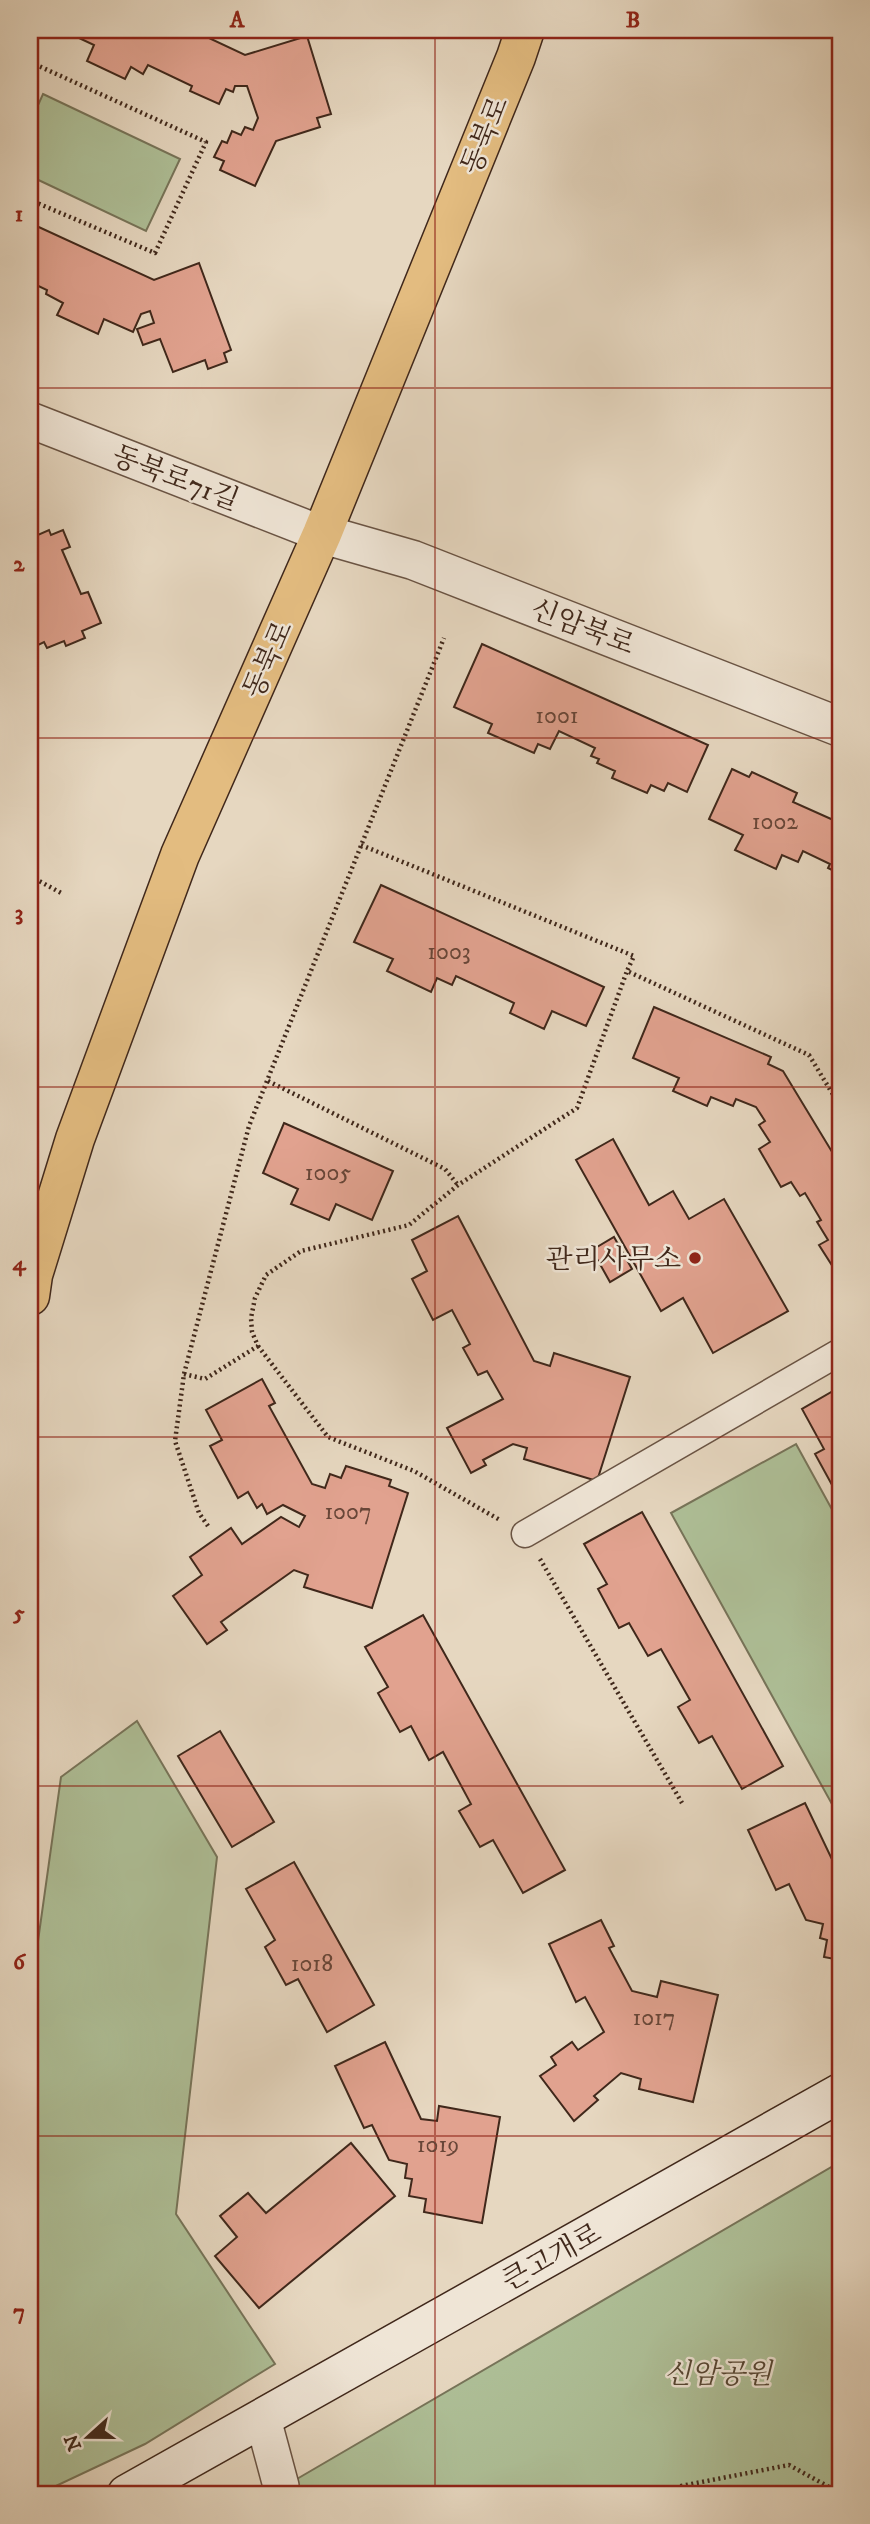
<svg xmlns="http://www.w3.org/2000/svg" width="870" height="2524" viewBox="0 0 870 2524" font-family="'IM FELL DW Pica','Noto Serif KR',serif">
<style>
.green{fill:#aebf97;stroke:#777459;stroke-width:2}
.building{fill:#e1a28f;stroke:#40281b;stroke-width:2}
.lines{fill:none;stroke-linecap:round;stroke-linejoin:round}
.pedestrian-casing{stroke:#6a5444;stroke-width:29}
.minor-casing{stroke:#6a5444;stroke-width:38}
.tertiary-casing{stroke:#6a5444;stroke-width:41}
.secondary-casing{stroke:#40281b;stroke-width:41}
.primary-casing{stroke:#40281b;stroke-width:41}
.path{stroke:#40281b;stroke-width:4.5;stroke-dasharray:2 3.5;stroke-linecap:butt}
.pedestrian{stroke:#efe5d6;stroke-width:26}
.minor{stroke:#efe5d6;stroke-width:35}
.tertiary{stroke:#efe5d6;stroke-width:38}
.secondary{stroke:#efe5d6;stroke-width:38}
.primary{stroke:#e3bc80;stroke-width:38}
.grid{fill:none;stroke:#8f2418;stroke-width:2;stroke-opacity:0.55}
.poi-dot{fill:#8f2418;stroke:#efe5d6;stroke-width:2.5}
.labels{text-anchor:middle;stroke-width:5;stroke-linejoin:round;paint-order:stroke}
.number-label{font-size:24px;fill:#684638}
.street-label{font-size:28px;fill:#40281b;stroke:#efe5d6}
.poi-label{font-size:28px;fill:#40281b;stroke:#efe5d6;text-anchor:end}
.park-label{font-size:28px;font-style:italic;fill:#564634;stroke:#efe5d6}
.neatline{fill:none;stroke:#8f2418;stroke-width:2.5}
.grid-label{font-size:23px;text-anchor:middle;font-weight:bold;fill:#8f2418}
</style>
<rect width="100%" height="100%" fill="#e6d7c0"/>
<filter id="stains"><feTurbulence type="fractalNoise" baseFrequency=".00286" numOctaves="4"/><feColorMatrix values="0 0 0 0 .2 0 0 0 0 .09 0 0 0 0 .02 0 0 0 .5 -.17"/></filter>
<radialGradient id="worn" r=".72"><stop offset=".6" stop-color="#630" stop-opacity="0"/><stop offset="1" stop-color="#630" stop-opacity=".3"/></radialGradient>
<g class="green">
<polygon points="43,94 180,159 146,231 30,176 30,123"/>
<polygon points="796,1444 840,1524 840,1814 838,1815 671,1513"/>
<polygon points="137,1721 217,1857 176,2214 275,2364 145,2444 39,2494 30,2494 30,1998 61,1777"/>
<polygon points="840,2162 840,2494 289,2494 290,2483"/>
</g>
<g class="building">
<polygon points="62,30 192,30 245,55 307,36 331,114 317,118 320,127 276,141 255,186 220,170 224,161 214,157 222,141 227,143 232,131 241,135 245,127 253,130 258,118 247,86 235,86 233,92 226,89 219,104 190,91 192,86 148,65 143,74 131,67 125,79 87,61 94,45"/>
<polygon points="30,223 154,280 199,263 231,350 224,353 227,362 208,369 205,360 173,372 160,339 143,345 137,329 154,323 150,311 141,314 133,332 104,319 98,334 57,315 63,303 46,294 47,290 30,282"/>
<polygon points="35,528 38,535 49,530 51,535 63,530 70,547 62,550 81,594 88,592 101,623 82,631 85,638 66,646 64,641 47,648 44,642 30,649 30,531"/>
<polygon points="482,644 708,745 687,792 668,783 664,791 651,785 647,793 612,778 615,771 597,763 599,759 591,756 595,748 559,731 550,749 538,744 534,753 488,733 492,724 454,707"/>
<polygon points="732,769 749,777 752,772 797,793 793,802 840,823 840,874 828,868 830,864 803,851 798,862 782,855 776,869 735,850 743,835 709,819"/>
<polygon points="381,885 604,987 586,1026 552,1011 544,1029 510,1013 514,1003 456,976 452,985 437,978 431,992 387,971 393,959 354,942"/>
<polygon points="654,1007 771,1057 768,1064 783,1071 840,1165 840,1278 819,1245 828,1240 817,1222 821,1220 805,1193 800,1196 791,1182 781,1187 759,1149 770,1142 759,1125 765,1121 756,1107 736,1099 733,1106 711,1097 707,1106 673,1091 679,1078 633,1058"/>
<polygon points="284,1123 393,1171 372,1220 336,1204 329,1220 291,1204 298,1189 263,1173"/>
<polygon points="613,1139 649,1205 673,1191 689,1219 724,1199 788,1311 713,1353 683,1298 661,1311 576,1160"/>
<polygon points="458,1216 534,1361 550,1366 554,1353 630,1377 597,1481 524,1459 527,1448 513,1444 483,1460 486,1465 471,1473 447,1428 503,1399 487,1371 478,1375 463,1348 470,1344 452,1310 433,1320 412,1279 427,1271 412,1240"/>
<polygon points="614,1237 632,1269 610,1282 592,1250"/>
<polygon points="262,1379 275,1403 269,1406 312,1484 325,1488 330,1474 341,1478 346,1466 391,1480 389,1486 408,1493 372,1608 304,1587 308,1575 294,1570 221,1622 227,1630 207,1644 173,1596 202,1575 190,1557 231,1528 242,1544 281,1517 299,1527 305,1516 283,1505 267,1514 262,1504 257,1508 248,1492 238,1498 210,1446 222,1440 206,1410"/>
<polygon points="840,1387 840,1492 837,1494 815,1454 824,1449 802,1409"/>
<polygon points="642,1512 783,1766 742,1789 712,1736 699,1743 678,1707 690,1700 661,1649 648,1656 629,1623 619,1628 598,1589 607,1584 584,1544"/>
<polygon points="423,1615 565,1870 523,1893 493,1840 480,1847 459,1811 471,1804 443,1752 429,1760 411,1726 400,1732 378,1693 388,1687 365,1647"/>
<polygon points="220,1731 274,1822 232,1847 178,1756"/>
<polygon points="805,1803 840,1876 840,1960 824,1957 827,1940 820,1938 823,1924 806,1920 789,1884 776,1890 748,1830"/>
<polygon points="294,1862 374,2005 327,2032 298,1979 286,1985 265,1947 275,1940 246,1889"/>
<polygon points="601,1920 614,1946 609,1948 632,1991 657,1997 661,1981 718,1995 693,2102 639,2089 641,2079 621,2073 594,2096 598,2100 574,2121 540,2076 556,2065 551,2057 572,2042 578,2050 604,2032 585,1997 576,2002 549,1944"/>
<polygon points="385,2042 421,2119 437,2121 439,2106 500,2117 482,2223 424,2212 426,2199 409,2196 412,2179 405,2178 407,2164 389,2160 372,2125 364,2128 335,2066"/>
<polygon points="351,2143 395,2196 259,2308 215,2256 237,2237 220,2216 248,2193 266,2213"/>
</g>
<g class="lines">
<defs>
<polyline id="pedestrian" points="525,1534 840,1352"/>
<g id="minor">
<polyline points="30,420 322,534"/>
<polyline points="263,2419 281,2486 280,2494"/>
</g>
<polyline id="tertiary" points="322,534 413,560 840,727"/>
<polyline id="secondary" points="127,2494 840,2093"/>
<polyline id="primary" points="30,1296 33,1275 75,1139 180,855 322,534 516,57 525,30"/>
</defs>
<use href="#pedestrian" class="pedestrian-casing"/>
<use href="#minor" class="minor-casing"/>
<use href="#tertiary" class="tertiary-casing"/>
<use href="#secondary" class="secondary-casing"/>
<use href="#primary" class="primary-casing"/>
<g class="path">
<polyline points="30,51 37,30"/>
<polyline points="30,62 206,142 155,253 30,200"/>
<polyline points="361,845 634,956 627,971 809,1055 840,1106"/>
<polyline points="30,876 63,894"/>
<polyline points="268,1081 445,1169 458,1185"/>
<polyline points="258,1346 328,1437 414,1471 500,1520"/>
<polyline points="184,1374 205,1379 258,1346 252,1332 251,1318 255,1298 266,1275 301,1251 409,1225 458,1185 577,1108 627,971"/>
<polyline points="208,1526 199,1513 175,1441 184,1374 249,1126 444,638"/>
<polyline points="540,1559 682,1803"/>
<polyline points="660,2494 681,2486 789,2465 840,2493"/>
</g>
<use href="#pedestrian" class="pedestrian"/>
<use href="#minor" class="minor"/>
<use href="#tertiary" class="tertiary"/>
<use href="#secondary" class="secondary"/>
<use href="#primary" class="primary"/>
</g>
<path class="grid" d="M 435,30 L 435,2494M 30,388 L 840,388M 30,738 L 840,738M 30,1087 L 840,1087M 30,1437 L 840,1437M 30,1786 L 840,1786M 30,2136 L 840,2136"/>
<circle class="poi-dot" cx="695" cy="1258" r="7"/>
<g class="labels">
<g class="number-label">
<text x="557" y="723">1001</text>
<text x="775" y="829">1002</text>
<text x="449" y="959">1003</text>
<text x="328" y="1180">1005</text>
<text x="348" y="1519">1007</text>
<text x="312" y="1971">1018</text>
<text x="654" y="2025">1017</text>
<text x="438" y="2152">1019</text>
</g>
<g class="street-label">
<text transform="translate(484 135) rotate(-68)" y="10">동북로</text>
<text transform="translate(176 477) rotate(21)" y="10">동북로71길</text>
<text transform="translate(583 626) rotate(21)" y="10">신암북로</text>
<text transform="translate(267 659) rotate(-66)" y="10">동북로</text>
<text transform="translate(551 2256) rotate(-29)" y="10">큰고개로</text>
</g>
<g class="poi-label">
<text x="681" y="1268">관리사무소</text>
</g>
<g class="park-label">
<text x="718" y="2383">신암공원</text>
</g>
</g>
<rect width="870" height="2524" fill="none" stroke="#e6d7c0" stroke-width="77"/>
<g transform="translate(88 2437) rotate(249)" stroke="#efe5d6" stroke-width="5" paint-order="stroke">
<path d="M0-5L12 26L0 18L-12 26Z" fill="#40281b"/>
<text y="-10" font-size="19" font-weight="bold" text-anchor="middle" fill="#40281b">N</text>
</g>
<rect x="38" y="38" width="794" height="2448" class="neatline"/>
<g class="grid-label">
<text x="237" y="27">A</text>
<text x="633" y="27">B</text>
<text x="19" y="221">1</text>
<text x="19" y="571">2</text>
<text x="19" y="920">3</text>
<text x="19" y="1270">4</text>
<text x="19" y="1620">5</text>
<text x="19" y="1969">6</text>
<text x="19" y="2319">7</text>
</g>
<rect width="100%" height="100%" filter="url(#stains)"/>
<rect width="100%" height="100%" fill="url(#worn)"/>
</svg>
